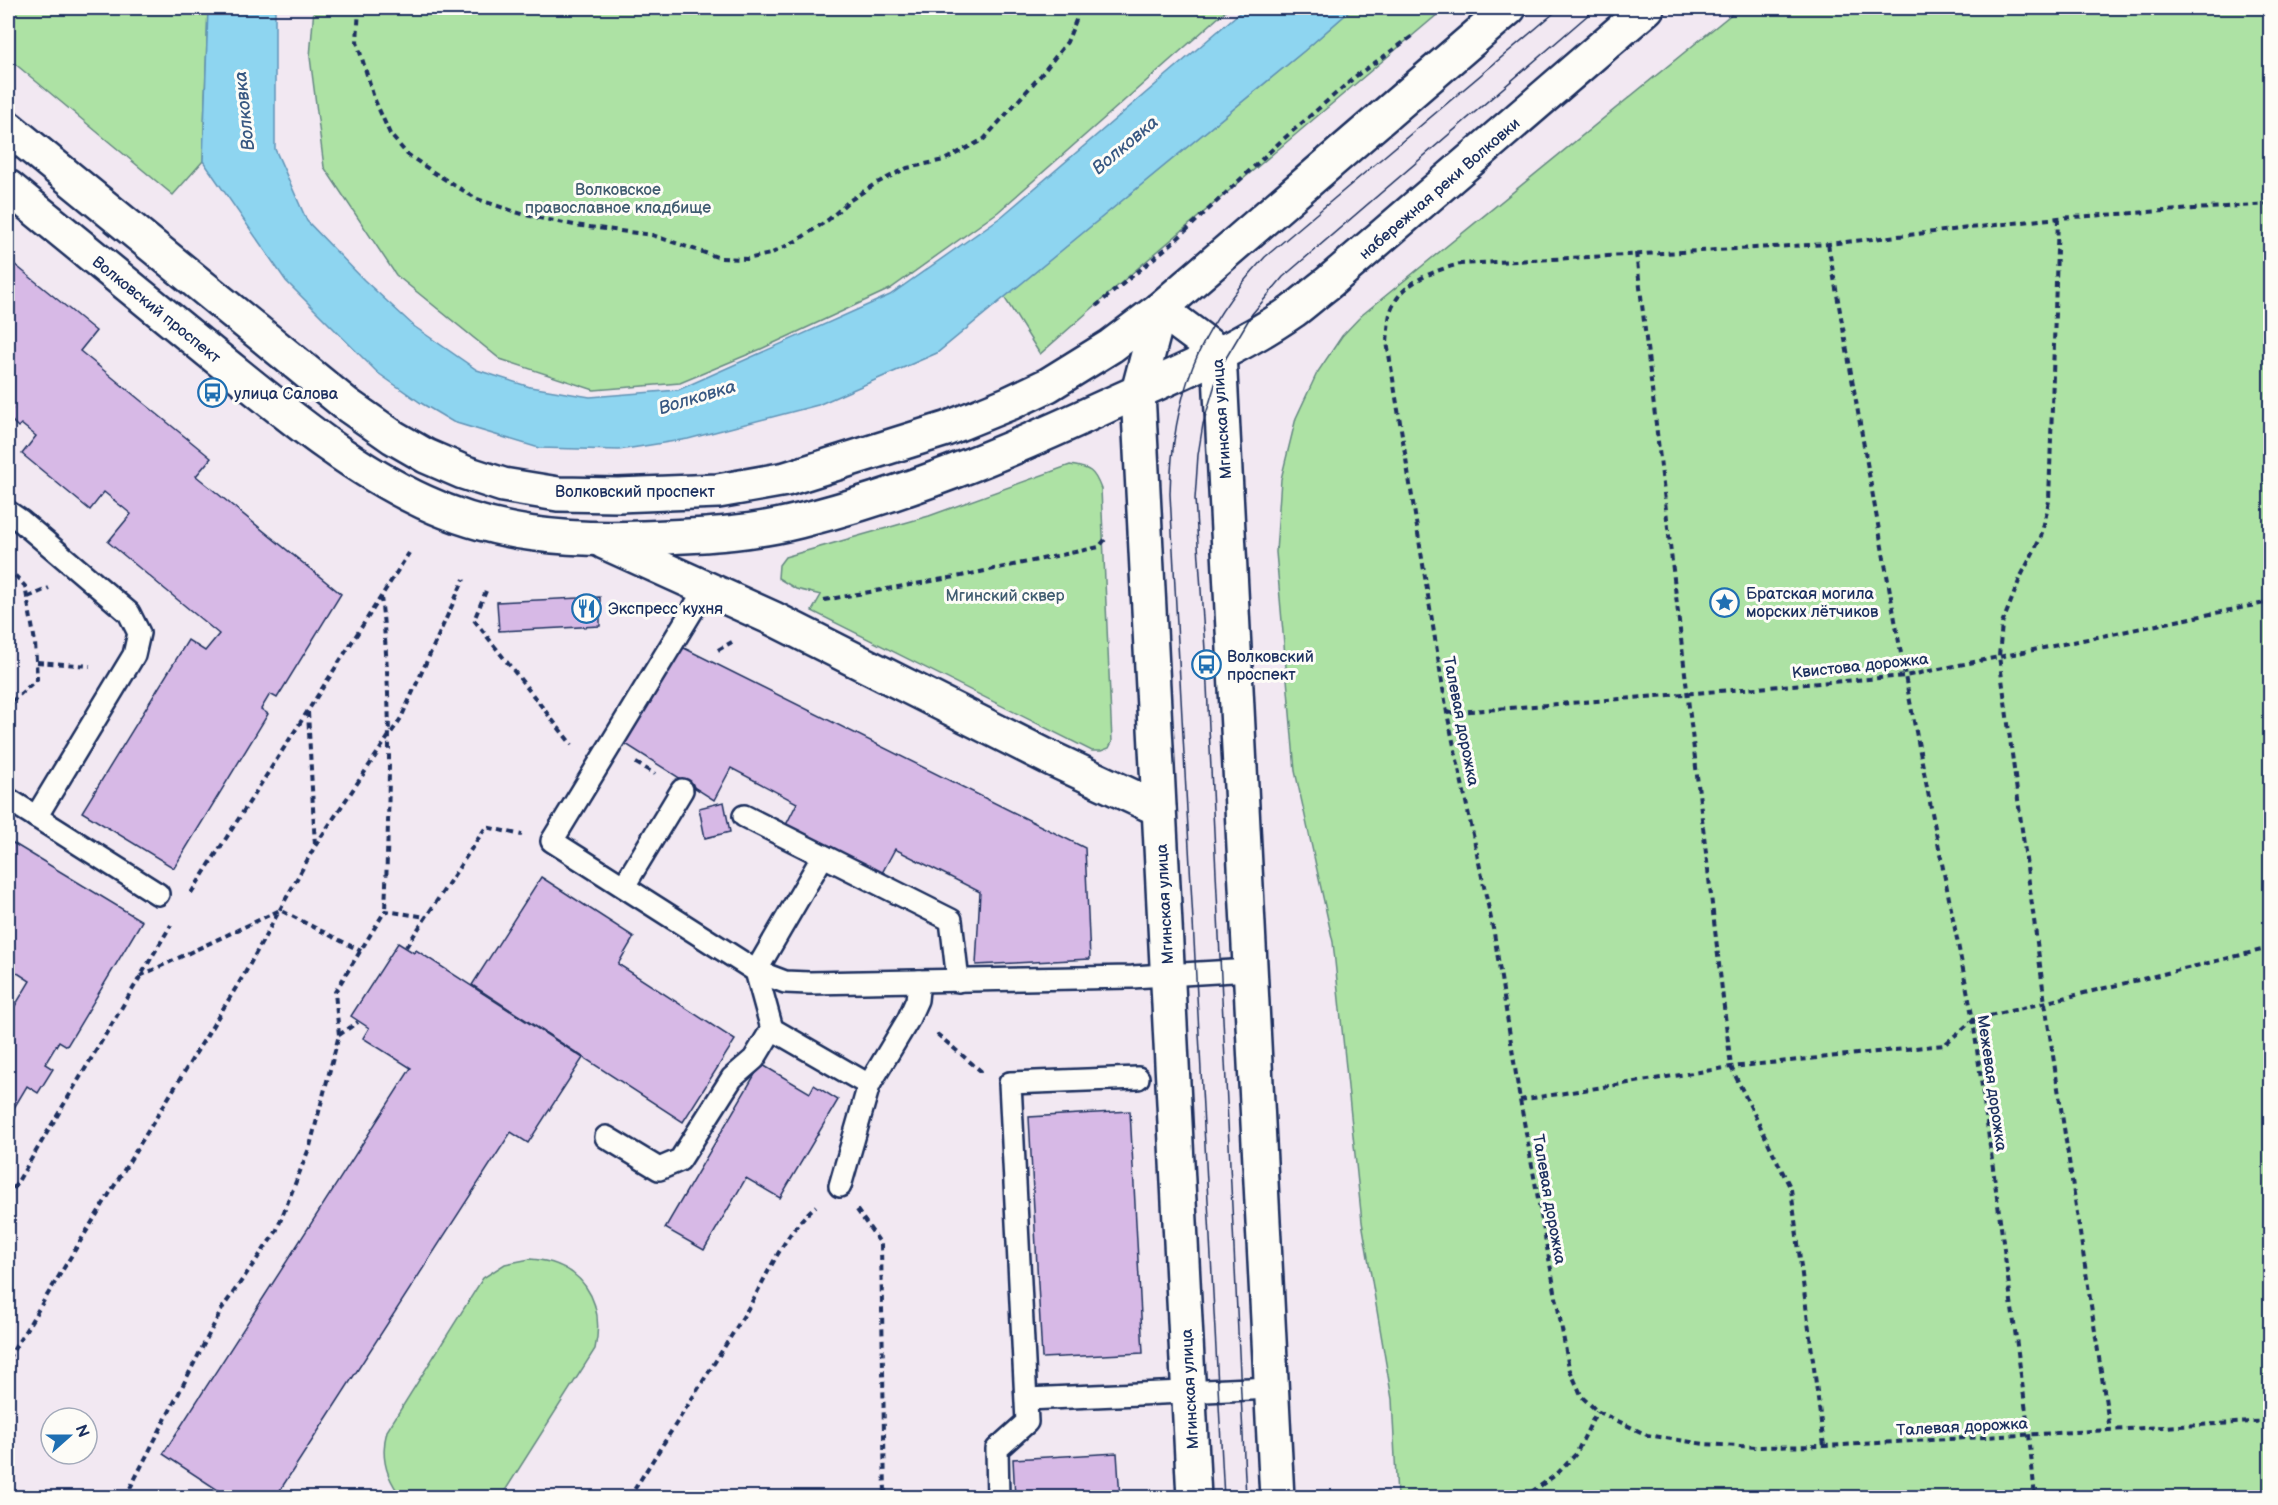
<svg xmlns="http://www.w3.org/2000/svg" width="2278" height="1505" viewBox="0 0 2278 1505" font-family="'Balsamiq Sans',sans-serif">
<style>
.green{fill:#ade2a4;stroke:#648881;stroke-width:1.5}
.water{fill:#8ed5f0;stroke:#6093b6;stroke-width:1.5}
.building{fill:#d7b9e6;stroke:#1b2f5e;stroke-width:1.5}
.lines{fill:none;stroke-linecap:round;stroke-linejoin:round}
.service-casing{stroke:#1b2f5e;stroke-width:26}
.tertiary-casing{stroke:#1b2f5e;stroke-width:38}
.path{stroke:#1b2f5e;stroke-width:4;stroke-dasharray:6 4.5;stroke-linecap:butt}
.service{stroke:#fdfcf7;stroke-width:21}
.tertiary{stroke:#fdfcf7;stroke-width:33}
.tram{stroke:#1b2f5e;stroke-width:1.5}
.labels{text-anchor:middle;stroke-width:6;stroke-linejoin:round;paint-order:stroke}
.street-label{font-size:16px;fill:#1b2f5e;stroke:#fdfcf7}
.park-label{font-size:16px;fill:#405c70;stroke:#fdfcf7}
.poi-label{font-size:16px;fill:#1b2f5e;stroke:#fdfcf7;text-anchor:start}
.water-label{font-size:18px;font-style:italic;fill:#385882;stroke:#fdfcf7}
</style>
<rect width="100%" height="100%" fill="#f2e8f2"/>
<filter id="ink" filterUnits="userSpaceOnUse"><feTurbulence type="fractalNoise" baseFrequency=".0167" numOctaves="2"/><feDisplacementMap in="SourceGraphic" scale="12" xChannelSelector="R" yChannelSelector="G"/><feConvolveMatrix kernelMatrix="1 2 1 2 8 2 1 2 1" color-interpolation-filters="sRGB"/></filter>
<g filter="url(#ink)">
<g class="green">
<polygon points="8,8 208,8 203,161 173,195 8,58"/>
<polygon points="314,8 1229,8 998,212 890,289 761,349 680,383 594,390 500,359 396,275 324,167 310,57"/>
<polygon points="1353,8 1445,8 1138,268 1040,354 1004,297 1304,51"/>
<polygon points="1739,8 2270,8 2270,1497 1397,1497 1392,1399 1362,1222 1333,942 1295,771 1276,552 1281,479 1296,418 1317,373 1342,336 1362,315"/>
<path d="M 1070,465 C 1090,468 1094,470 1101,489 L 1112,742 L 1109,748 L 1101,751 L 1092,751 L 812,611 L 821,595 L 796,589 L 778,578 L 779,565 L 785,557 L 929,516 Z"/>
<path d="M 530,1259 C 581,1262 606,1300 595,1349 L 501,1497 L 402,1497 C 386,1478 380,1456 387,1431 L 483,1278 L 505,1264 Z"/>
</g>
<polygon class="water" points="208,8 275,8 275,149 307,221 364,280 415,327 477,370 530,387 590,397 678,390 890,295 1001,217 1245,8 1353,8 1304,51 937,353 818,405 688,439 619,450 539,448 453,422 421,403 378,373 286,281 203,161"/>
<g class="building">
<polygon points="8,259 96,331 80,351 211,458 196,476 341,594 277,698 270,694 261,709 268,714 174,868 82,812 188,640 205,651 219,634 108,542 131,514 104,492 90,510 22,454 36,436 21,424 18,427 8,417 12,409 8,405"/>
<polygon points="600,597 600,626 499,631 497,602"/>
<polygon points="682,647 1085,848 1090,959 976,965 980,892 895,849 882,873 786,825 797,803 731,768 714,800 621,741"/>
<polygon points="724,802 730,832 705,838 699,808"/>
<polygon points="8,840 142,921 67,1046 59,1041 45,1064 53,1069 38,1093 27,1086 8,1118 8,1001 15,1006 30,981 8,967"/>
<polygon points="541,877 634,937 618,964 735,1040 683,1122 472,985"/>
<polygon points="398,943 414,953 416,950 583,1058 528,1143 511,1132 275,1498 218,1498 221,1492 163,1454 411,1068 363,1038 369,1028 351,1016"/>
<polygon points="761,1064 810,1093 814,1085 838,1100 780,1198 746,1178 704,1250 665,1228"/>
<polygon points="1130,1111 1143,1353 1042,1358 1029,1117"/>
<polygon points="1117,1453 1120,1498 1015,1498 1013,1459"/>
</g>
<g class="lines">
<defs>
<g id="service">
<polyline points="8,512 21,521 129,613 139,633 134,655 36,817"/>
<polyline points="706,588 552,841 756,971 785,982 809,983 1132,977 1250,970"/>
<polyline points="8,799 158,894"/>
<polyline points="744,816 951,920 958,981"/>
<polyline points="823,856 756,971 772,1029 869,1085"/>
<polyline points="624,886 682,790"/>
<polyline points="606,1137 659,1169 680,1160 732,1078 754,1059 772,1029"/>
<polyline points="840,1186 869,1085 908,1020 917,1000 919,981"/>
<polyline points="1027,1399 1272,1388"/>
<polyline points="998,1498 997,1449 1027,1422 1010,1083 1138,1078"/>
</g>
<g id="tertiary">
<polyline points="8,128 346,404 393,437 426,456 463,472 503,485 558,494 618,495 718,491 786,479 946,429 1010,403 1048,385 1111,346 1160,309 1509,8"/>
<path d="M 8,187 C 77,244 147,300 216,357 C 282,410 347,466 424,502 C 494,535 567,541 643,538 C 695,536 748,534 799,521 C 903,495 1003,454 1100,409 C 1163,380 1236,351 1293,311 C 1305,302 1316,292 1328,283 L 1647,8"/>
<polyline points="1160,309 1219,353 1277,1498"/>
<polyline points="1160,309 1138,392 1194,1498"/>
<polyline points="604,542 772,618 1048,757 1159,809"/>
</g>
</defs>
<use href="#service" class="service-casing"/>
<use href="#tertiary" class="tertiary-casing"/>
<g class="path">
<polyline points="359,8 357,42 374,98 390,134 407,154 433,172 477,199 525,215 574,225 652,235 720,258 747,259 770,254 798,240 828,220 849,201 875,184 907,168 944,160 984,139 1041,75 1067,42 1076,20 1077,8"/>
<path d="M 2270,204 L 2058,218 L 1828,244 L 1460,264 C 1433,271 1398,283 1390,314 C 1388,323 1388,333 1387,342 L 1447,713 L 1494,933 L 1520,1100 L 1569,1368 L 1582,1397 L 1597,1411 L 1647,1435 L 1704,1444 L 1757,1447 L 1824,1446 L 2270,1421"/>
<polyline points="2058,218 2049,501 2041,537 2021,576 2002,624 1999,656 2045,1003 2110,1430"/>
<polyline points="1828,244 1905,676 1973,1020 2029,1434 2035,1498"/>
<polyline points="1636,253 1731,1067 1791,1189 1824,1446"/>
<polyline points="1096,306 1176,240 1280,142 1356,76 1414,35"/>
<polyline points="8,568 25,586 35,642 37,679 8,705"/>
<polyline points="486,591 474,620 572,745"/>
<polyline points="28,597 49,588"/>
<path d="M 381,597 C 393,701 389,807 385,911"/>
<polyline points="824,600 961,576 1099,547 1107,537"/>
<polyline points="718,650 732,642"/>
<polyline points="37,662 90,666"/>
<polyline points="308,712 315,846"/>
<polyline points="1447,713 1905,676 2270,602"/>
<polyline points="636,763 655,774"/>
<polyline points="191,893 409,553"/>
<polyline points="406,947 486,827 522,835"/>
<polyline points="140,976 280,910 361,951"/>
<polyline points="937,1034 982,1072"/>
<polyline points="339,1035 358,1022"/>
<polyline points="1520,1100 1731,1067 1944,1045 1973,1020 2270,948"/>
<polyline points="8,1198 171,925"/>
<polyline points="857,1210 881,1244 885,1498"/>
<polyline points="8,1359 245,973 315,846 401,718 464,579"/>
<polyline points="8,1492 14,1498"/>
<polyline points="125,1498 223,1307 276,1232 310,1146 339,1035 335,992 385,911 427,917"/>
<path d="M 629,1498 C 668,1436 708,1374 746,1312 C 767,1277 784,1232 816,1206"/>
<polyline points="1523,1498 1557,1474 1576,1454 1597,1411"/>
</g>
<use href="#service" class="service"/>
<use href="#tertiary" class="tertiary"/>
<g class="tram">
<path d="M 1224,1498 L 1170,494 C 1172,396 1198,329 1265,257 L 1560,8"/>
<polyline points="1246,1498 1206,665 1195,499 1198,455 1203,424 1220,368 1252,314 1283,277 1596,8"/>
</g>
</g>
</g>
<defs>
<symbol id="bus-ring" viewBox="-11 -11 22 22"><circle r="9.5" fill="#fdfcf7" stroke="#1f6fb2" stroke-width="1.5"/><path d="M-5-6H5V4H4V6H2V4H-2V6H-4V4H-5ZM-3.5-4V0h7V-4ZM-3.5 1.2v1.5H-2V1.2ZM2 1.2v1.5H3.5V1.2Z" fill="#1f6fb2"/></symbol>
<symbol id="sight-ring" viewBox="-11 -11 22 22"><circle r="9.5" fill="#fdfcf7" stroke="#1f6fb2" stroke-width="1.5"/><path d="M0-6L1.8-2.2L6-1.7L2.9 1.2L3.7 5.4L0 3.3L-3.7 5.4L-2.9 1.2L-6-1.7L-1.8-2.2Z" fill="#1f6fb2"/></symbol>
<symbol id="restaurant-ring" viewBox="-11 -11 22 22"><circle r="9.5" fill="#fdfcf7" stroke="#1f6fb2" stroke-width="1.5"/><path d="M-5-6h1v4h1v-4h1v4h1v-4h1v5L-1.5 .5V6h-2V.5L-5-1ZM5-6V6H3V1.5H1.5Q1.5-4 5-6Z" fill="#1f6fb2"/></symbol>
</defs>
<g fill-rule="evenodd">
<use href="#bus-ring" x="196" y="376" width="33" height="33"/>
<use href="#sight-ring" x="1708" y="586" width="33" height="33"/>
<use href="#restaurant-ring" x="570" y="592" width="33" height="33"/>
<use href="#bus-ring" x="1190" y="648" width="33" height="33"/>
</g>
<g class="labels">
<g class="street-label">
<text transform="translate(1439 188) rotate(-41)" y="6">набережная реки Волковки</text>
<text transform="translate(157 309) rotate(39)" y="6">Волковский проспект</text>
<text transform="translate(1221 419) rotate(-94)" y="6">Мгинская улица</text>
<text x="635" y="497">Волковский проспект</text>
<text transform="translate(1860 665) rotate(-6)" y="6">Квистова дорожка</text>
<text transform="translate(1462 721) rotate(79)" y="6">Талевая дорожка</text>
<text transform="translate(1164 904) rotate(-93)" y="6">Мгинская улица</text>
<text transform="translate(1993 1083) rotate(82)" y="6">Межевая дорожка</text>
<text transform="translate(1550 1199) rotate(80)" y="6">Талевая дорожка</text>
<text transform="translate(1189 1389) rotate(-93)" y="6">Мгинская улица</text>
<text transform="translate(1962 1426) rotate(-3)" y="6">Талевая дорожка</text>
</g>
<g class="park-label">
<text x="618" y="195">Волковское<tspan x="618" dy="18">православное кладбище</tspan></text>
<text x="1005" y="601">Мгинский сквер</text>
</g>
<g class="poi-label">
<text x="234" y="399">улица Салова</text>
<text x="1746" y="599">Братская могила<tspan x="1746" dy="18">морских лётчиков</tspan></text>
<text x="608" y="614">Экспресс кухня</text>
<text x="1227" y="662">Волковский<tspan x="1227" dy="18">проспект</tspan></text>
</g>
<g class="water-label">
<text transform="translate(244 111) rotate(-96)" y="6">Волковка</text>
<text transform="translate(1125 145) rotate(-40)" y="6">Волковка</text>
<text transform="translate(697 397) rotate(-17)" y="6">Волковка</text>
</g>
</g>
<rect width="2278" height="1505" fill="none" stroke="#fdfcf7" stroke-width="30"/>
<rect x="15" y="15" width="2248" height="1475" fill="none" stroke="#1b2f5e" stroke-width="2" filter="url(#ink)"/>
<g transform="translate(69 1436) rotate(69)"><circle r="28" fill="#fdfcf7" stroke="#a3aaba" stroke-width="1.5"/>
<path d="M0-4.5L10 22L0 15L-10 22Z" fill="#1f6fb2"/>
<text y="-9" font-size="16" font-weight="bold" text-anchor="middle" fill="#1b2f5e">N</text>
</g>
</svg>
